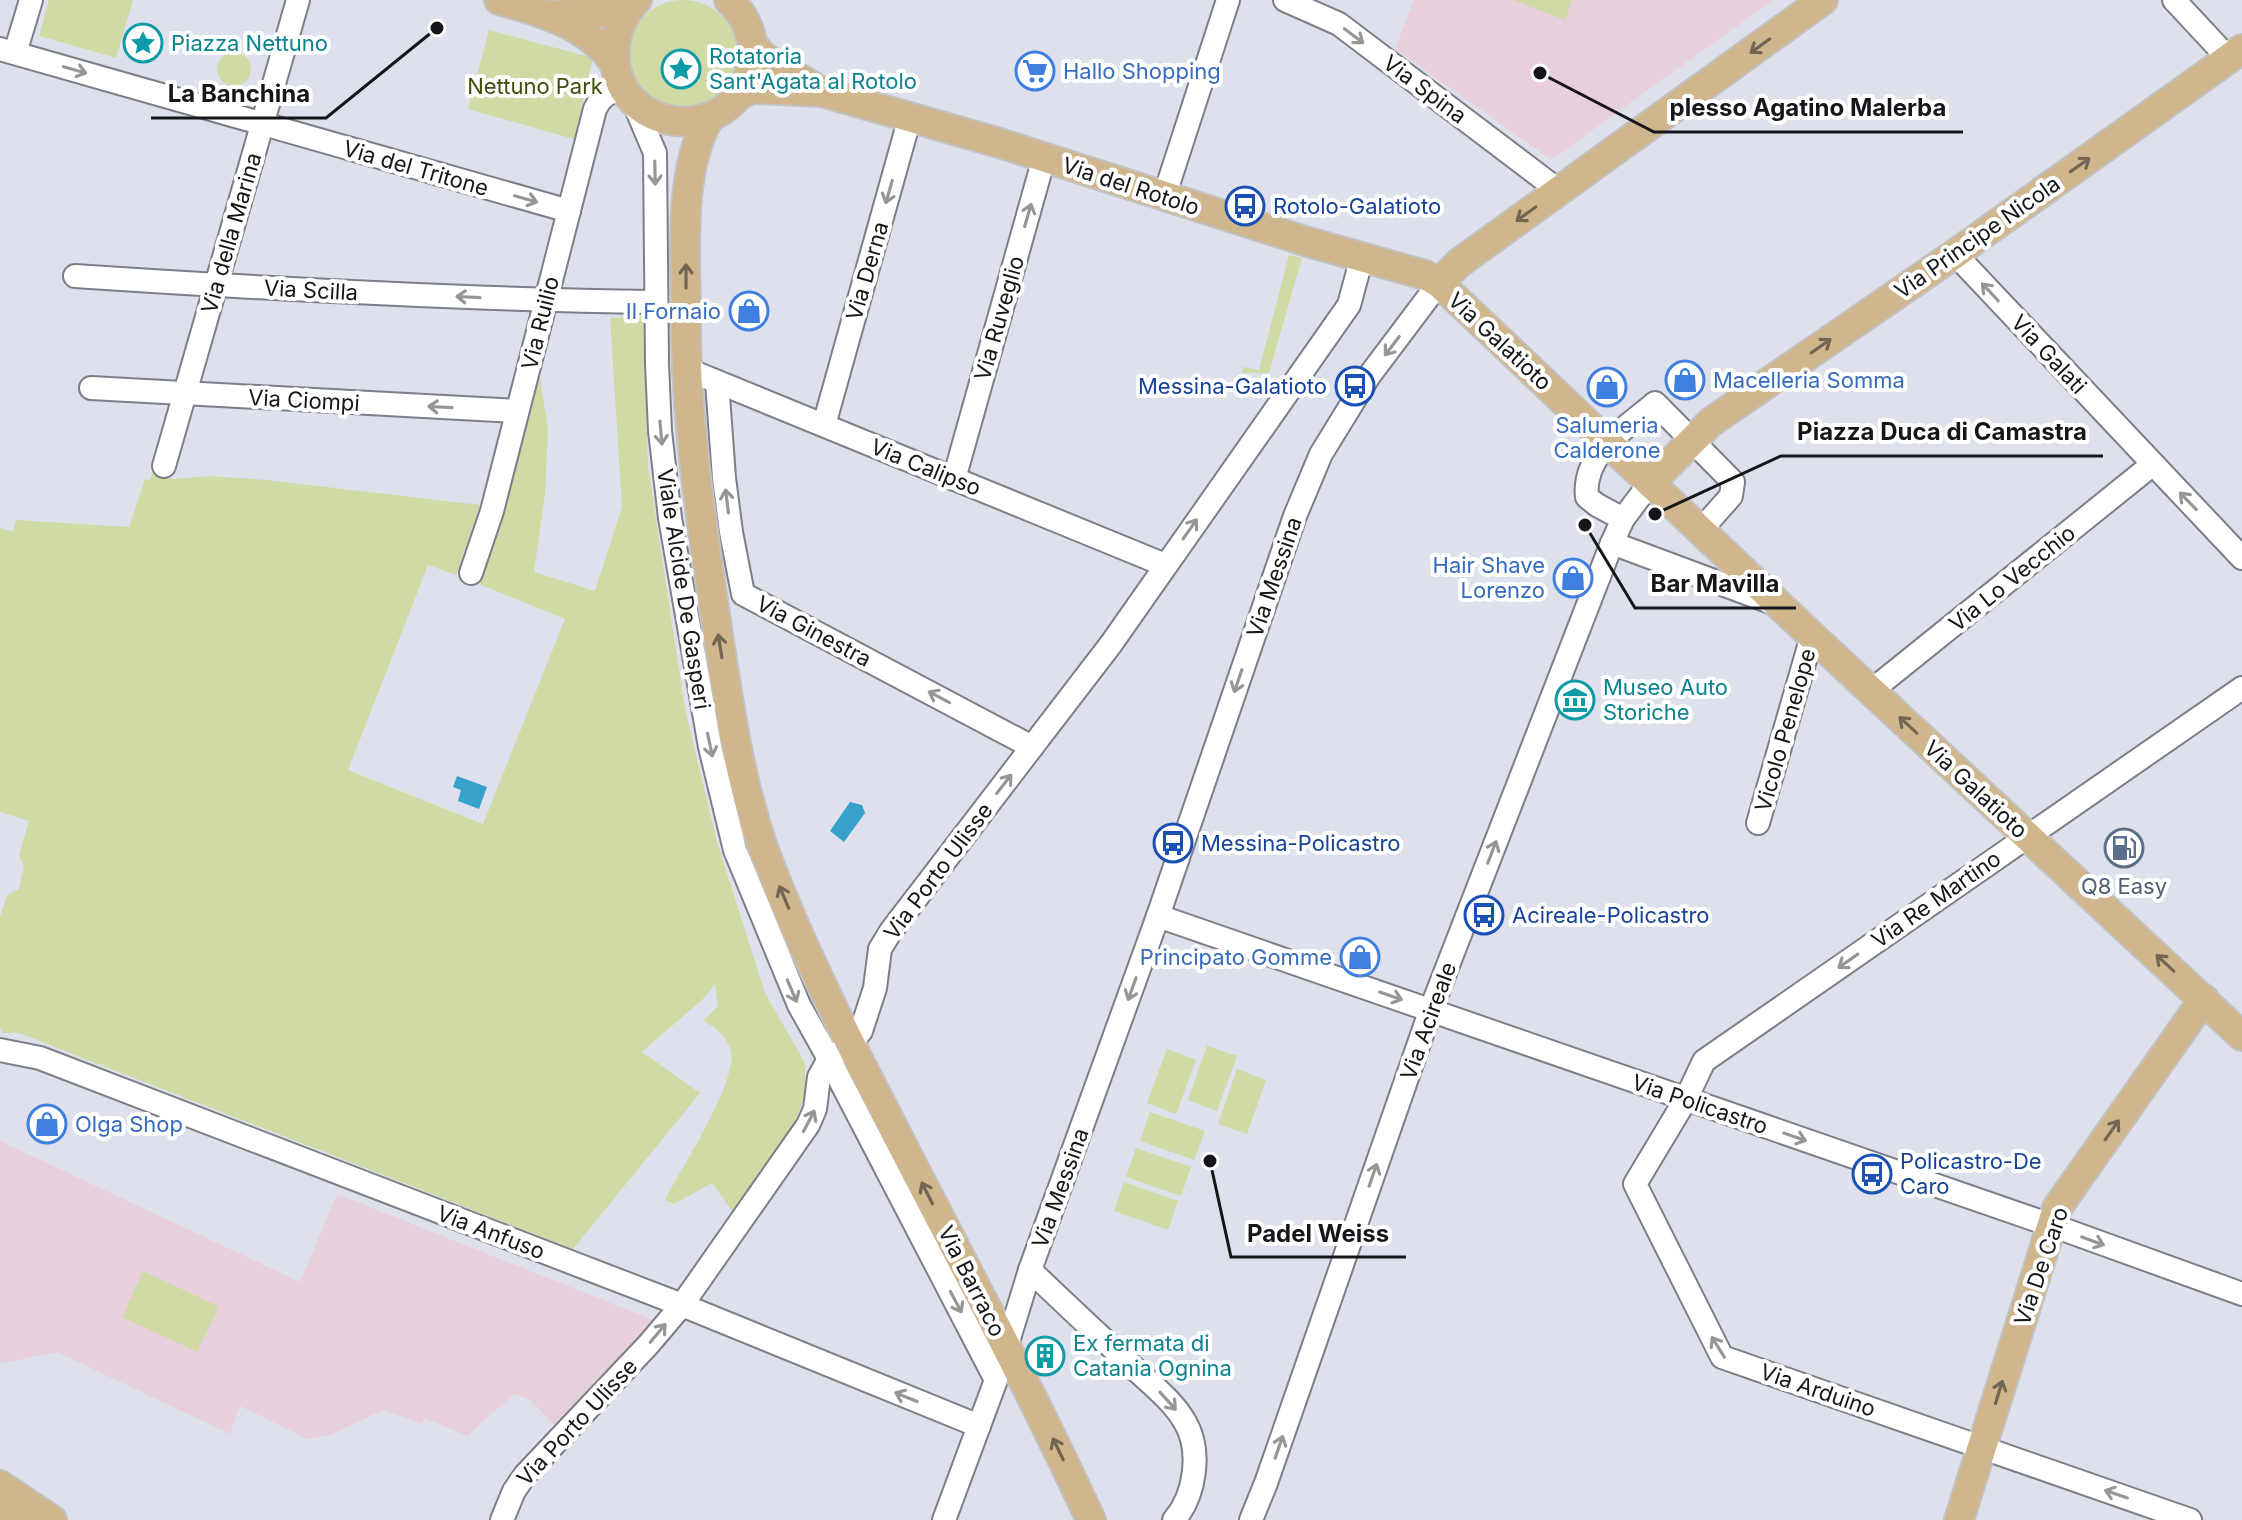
<svg xmlns="http://www.w3.org/2000/svg" width="2242" height="1520" viewBox="0 0 2242 1520" font-family="Inter,sans-serif">
<style>
.education{fill:#e7d0dc}
.green{fill:#cfdaa4}
.water{fill:#36a2cc}
.lines{fill:none;stroke-linecap:round;stroke-linejoin:round}
.minor-casing{stroke:#7c7f89;stroke-width:26}
.major-casing{stroke:#c2c2c3;stroke-width:32}
.minor{stroke:#fff;stroke-width:22}
.major{stroke:#d0b68c;stroke-width:28}
.oneway{stroke:#969698}
.oneway2{stroke:#726653}
.labels{text-anchor:middle;stroke-width:8;stroke-linejoin:round;paint-order:stroke}
.culture-label{font-size:22px;fill:#0d838f;stroke:#fff;text-anchor:start}
.shop-label{font-size:22px;fill:#366cbe;stroke:#fff;text-anchor:start}
.park-label{font-size:22px;fill:#434c09;stroke:#fff}
.street-label{font-size:22px;fill:#15161a;stroke:#fff}
.transit-label{font-size:22px;fill:#164399;stroke:#fff;text-anchor:start}
.service-label{font-size:22px;fill:#4e5e75;stroke:#fff}
.leader{fill:none;stroke:#15161a;stroke-width:3}
.callout-dot{fill:#15161a;stroke:#fff;stroke-width:3}
.callout-label{font-size:24px;text-anchor:middle;font-weight:bold;fill:#15161a;stroke:#fff;stroke-width:8;stroke-linejoin:round;paint-order:stroke}
</style>
<rect width="100%" height="100%" fill="#dee1ec"/>
<g class="education">
<polygon points="1414,0 1773,0 1551,160 1395,49"/>
<polygon points="0,1141 300,1282 337,1194 653,1320 557,1428 530,1400 514,1394 467,1436 425,1418 422,1424 383,1410 330,1435 307,1439 240,1406 230,1434 57,1352 0,1364"/>
</g>
<g class="green">
<circle cx="683" cy="54" r="54"/>
<polygon points="49,0 133,0 116,58 39,36"/>
<polygon points="1513,0 1572,0 1565,20"/>
<polygon points="489,30 593,58 574,139 468,109"/>
<circle cx="234" cy="69" r="17"/>
<polygon points="1289,255 1302,258 1269,373 1242,373 1243,367 1259,370"/>
<path d="M 643,316 L 648,466 L 685,709 L 717,842 L 765,993 L 805,1063 L 805,1094 L 794,1125 L 735,1215 L 712,1183 L 674,1204 L 665,1200 C 681,1169 737,1083 731,1052 C 729,1038 715,1026 703,1021 L 718,1006 L 715,984 L 704,998 L 642,1052 L 700,1093 L 573,1249 L 19,1033 L 3,1033 L 0,1027 L 0,917 L 7,895 L 19,889 L 24,866 L 19,856 L 29,821 L 0,812 L 0,528 L 13,532 L 16,520 L 129,527 L 145,479 L 150,480 L 152,474 L 174,479 L 210,476 L 266,480 L 480,505 L 456,575 L 428,565 L 348,770 L 483,824 L 565,619 L 479,584 L 504,505 L 539,373 L 548,429 L 545,494 L 534,572 L 595,591 L 622,507 L 610,318 Z"/>
<polygon points="1207,1046 1237,1056 1217,1111 1188,1100"/>
<polygon points="1167,1049 1196,1060 1176,1114 1147,1103"/>
<polygon points="1237,1069 1266,1080 1247,1134 1218,1124"/>
<polygon points="1150,1112 1205,1131 1194,1160 1140,1141"/>
<polygon points="1136,1148 1191,1167 1181,1196 1126,1177"/>
<polygon points="1124,1182 1178,1201 1168,1230 1114,1211"/>
<polygon points="143,1271 219,1307 197,1352 122,1317"/>
</g>
<g class="water">
<polygon points="457,776 487,787 479,809 458,801 461,790 453,787"/>
<polygon points="850,802 862,805 865,813 844,842 830,831"/>
</g>
<g class="lines">
<defs>
<g id="minor">
<polyline points="1285,0 1339,24 1558,190"/>
<polyline points="2174,0 2229,59"/>
<polyline points="0,49 569,211"/>
<polyline points="15,53 31,0"/>
<polyline points="633,101 655,153 657,364 660,431 670,518 710,747 735,850 799,1005 829,1059 996,1380 944,1520"/>
<polyline points="1164,197 1228,0"/>
<polyline points="1955,254 2242,558"/>
<path d="M 75,276 C 268,289 462,299 655,302"/>
<polyline points="686,369 1165,565"/>
<polyline points="717,382 724,478 731,532 743,594 1032,747"/>
<polyline points="91,388 517,411"/>
<polyline points="824,425 910,117"/>
<polyline points="164,466 298,0"/>
<polyline points="954,479 1044,158"/>
<path d="M 1623,519 L 1597,505 L 1587,497 C 1582,454 1626,428 1655,403 L 1733,482 L 1731,496 L 1700,531"/>
<polyline points="1612,543 1773,603"/>
<path d="M 471,573 L 492,511 L 595,109 C 602,95 609,92 624,89"/>
<polyline points="1871,691 2153,464"/>
<polyline points="1758,823 1812,636"/>
<polyline points="1158,916 2065,1230 2242,1294"/>
<polyline points="0,1050 40,1058 682,1305 979,1426"/>
<path d="M 1030,1270 C 1064,1303 1099,1335 1134,1368 C 1151,1384 1173,1401 1185,1422 C 1202,1451 1195,1496 1174,1520"/>
<polyline points="1006,1348 1030,1270 1158,916 1295,516 1321,454 1369,376 1439,283"/>
<polyline points="502,1520 514,1491 525,1475 648,1345 682,1305 808,1125 815,1109 819,1077 829,1059 850,1045 861,1031 875,988 880,949 891,931 1111,644 1349,305 1362,257"/>
<polyline points="1251,1520 1266,1483 1431,1009 1612,543 1623,519 1650,483"/>
<polyline points="2190,1520 1722,1357 1635,1184 1686,1099 1704,1061 2242,688"/>
</g>
<g id="major">
<path d="M 499,0 C 542,12 588,25 615,64"/>
<path d="M 637,0 C 624,13 616,30 615,49 C 610,134 733,150 751,66 C 757,42 747,17 729,0"/>
<polyline points="553,15 612,12 630,7"/>
<polyline points="753,44 762,56 820,91"/>
<polyline points="740,94 754,89 822,92 996,142 1308,242 1425,275 1439,283 1812,636 2242,1036"/>
<path d="M 710,117 C 677,169 686,262 686,323 C 686,425 702,526 717,628 C 729,706 740,787 768,861 C 805,957 852,1048 899,1139 C 964,1265 1031,1391 1091,1520"/>
<polyline points="1439,283 1459,263 1823,0"/>
<polyline points="1650,483 1711,422 1955,254 2242,49"/>
<polyline points="0,1485 52,1520"/>
<polyline points="0,1510 15,1520"/>
<polyline points="1959,1520 2057,1208 2204,999"/>
</g>
</defs>
<use href="#minor" class="minor-casing"/>
<use href="#major" class="major-casing"/>
<use href="#minor" class="minor"/>
<use href="#major" class="major"/>
</g>
<defs><path id="oneway-shaft" d="M-6 0H5M1.5-3L5.5 0L1.5 3" fill="none" stroke-width="1.6" stroke-linecap="round" stroke-linejoin="round" transform="scale(2)"/></defs>
<g class="oneway">
<use href="#oneway-shaft" transform="translate(1354 36) rotate(37)"/>
<use href="#oneway-shaft" transform="translate(75 70) rotate(16)"/>
<use href="#oneway-shaft" transform="translate(655 173) rotate(89)"/>
<use href="#oneway-shaft" transform="translate(889 192) rotate(106)"/>
<use href="#oneway-shaft" transform="translate(526 199) rotate(16)"/>
<use href="#oneway-shaft" transform="translate(1028 215) rotate(-74)"/>
<use href="#oneway-shaft" transform="translate(1990 292) rotate(-133)"/>
<use href="#oneway-shaft" transform="translate(468 297) rotate(-177)"/>
<use href="#oneway-shaft" transform="translate(1392 346) rotate(127)"/>
<use href="#oneway-shaft" transform="translate(440 407) rotate(-177)"/>
<use href="#oneway-shaft" transform="translate(661 433) rotate(85)"/>
<use href="#oneway-shaft" transform="translate(727 501) rotate(-97)"/>
<use href="#oneway-shaft" transform="translate(2188 501) rotate(-134)"/>
<use href="#oneway-shaft" transform="translate(1190 529) rotate(-55)"/>
<use href="#oneway-shaft" transform="translate(1238 681) rotate(109)"/>
<use href="#oneway-shaft" transform="translate(939 697) rotate(-152)"/>
<use href="#oneway-shaft" transform="translate(710 745) rotate(78)"/>
<use href="#oneway-shaft" transform="translate(1004 784) rotate(-52)"/>
<use href="#oneway-shaft" transform="translate(1492 852) rotate(-69)"/>
<use href="#oneway-shaft" transform="translate(1848 961) rotate(145)"/>
<use href="#oneway-shaft" transform="translate(1132 989) rotate(110)"/>
<use href="#oneway-shaft" transform="translate(792 991) rotate(67)"/>
<use href="#oneway-shaft" transform="translate(1391 996) rotate(19)"/>
<use href="#oneway-shaft" transform="translate(809 1121) rotate(-62)"/>
<use href="#oneway-shaft" transform="translate(1795 1137) rotate(19)"/>
<use href="#oneway-shaft" transform="translate(1373 1175) rotate(-71)"/>
<use href="#oneway-shaft" transform="translate(2093 1241) rotate(20)"/>
<use href="#oneway-shaft" transform="translate(956 1302) rotate(62)"/>
<use href="#oneway-shaft" transform="translate(658 1333) rotate(-50)"/>
<use href="#oneway-shaft" transform="translate(1718 1347) rotate(-122)"/>
<use href="#oneway-shaft" transform="translate(906 1397) rotate(-158)"/>
<use href="#oneway-shaft" transform="translate(1168 1401) rotate(48)"/>
<use href="#oneway-shaft" transform="translate(1279 1447) rotate(-71)"/>
<use href="#oneway-shaft" transform="translate(2116 1494) rotate(-161)"/>
</g>
<g class="oneway2">
<use href="#oneway-shaft" transform="translate(1760 46) rotate(144)"/>
<use href="#oneway-shaft" transform="translate(2080 165) rotate(-35)"/>
<use href="#oneway-shaft" transform="translate(1526 214) rotate(144)"/>
<use href="#oneway-shaft" transform="translate(686 276) rotate(-90)"/>
<use href="#oneway-shaft" transform="translate(1821 346) rotate(-35)"/>
<use href="#oneway-shaft" transform="translate(720 646) rotate(-99)"/>
<use href="#oneway-shaft" transform="translate(1908 725) rotate(-137)"/>
<use href="#oneway-shaft" transform="translate(784 897) rotate(-113)"/>
<use href="#oneway-shaft" transform="translate(2165 963) rotate(-137)"/>
<use href="#oneway-shaft" transform="translate(2112 1130) rotate(-55)"/>
<use href="#oneway-shaft" transform="translate(927 1193) rotate(-117)"/>
<use href="#oneway-shaft" transform="translate(1999 1392) rotate(-73)"/>
<use href="#oneway-shaft" transform="translate(1058 1449) rotate(-116)"/>
</g>
<defs>
<symbol id="sight-ring" viewBox="-11 -11 22 22"><circle r="9.5" fill="#fff" stroke="#0f9aa8" stroke-width="1.5"/><path d="M0-6L1.8-2.2L6-1.7L2.9 1.2L3.7 5.4L0 3.3L-3.7 5.4L-2.9 1.2L-6-1.7L-1.8-2.2Z" fill="#0f9aa8"/></symbol>
<symbol id="supermarket-ring" viewBox="-11 -11 22 22"><circle r="9.5" fill="#fff" stroke="#3f7fe0" stroke-width="1.5"/><path d="M-6-5.5h2.5l.6 2H6L4.5 2H-2.5L-4.4-4H-6ZM-1.5 3.2a1.3 1.3 0 1 0 .1 0ZM3 3.2a1.3 1.3 0 1 0 .1 0Z" fill="#3f7fe0"/></symbol>
<symbol id="bus-ring" viewBox="-11 -11 22 22"><circle r="9.5" fill="#fff" stroke="#1a4fb4" stroke-width="1.5"/><path d="M-5-6H5V4H4V6H2V4H-2V6H-4V4H-5ZM-3.5-4V0h7V-4ZM-3.5 1.2v1.5H-2V1.2ZM2 1.2v1.5H3.5V1.2Z" fill="#1a4fb4"/></symbol>
<symbol id="shop-ring" viewBox="-11 -11 22 22"><circle r="9.5" fill="#fff" stroke="#3f7fe0" stroke-width="1.5"/><path d="M-5-2.5h2.3a2.7 3.5 0 0 1 5.4 0H5L5.5 6h-11ZM-1.5-2.5h3a1.5 2.3 0 0 0-3 0Z" fill="#3f7fe0"/></symbol>
<symbol id="museum-ring" viewBox="-11 -11 22 22"><circle r="9.5" fill="#fff" stroke="#0f9aa8" stroke-width="1.5"/><path d="M0-6L6-3V-2H-6V-3ZM-5-1h2V3h-2ZM-1-1h2V3h-2ZM3-1h2V3H3ZM-6 4H6V6H-6Z" fill="#0f9aa8"/></symbol>
<symbol id="fuel-ring" viewBox="-11 -11 22 22"><circle r="9.5" fill="#fff" stroke="#5c6f8a" stroke-width="1.5"/><path d="M-5.5-6h7V0h2V4h1.3V-2.5L3-4.5l.8-.8L6-3V5H2.5V1h-1V6h-7ZM-4.2-4.7v3.2H.2V-4.7Z" fill="#5c6f8a"/></symbol>
<symbol id="building-ring" viewBox="-11 -11 22 22"><circle r="9.5" fill="#fff" stroke="#0f9aa8" stroke-width="1.5"/><path d="M-4-6H4V6H1V3H-1V6H-4ZM-2.5-4.3h1.7v1.8h-1.7ZM.8-4.3h1.7v1.8H.8ZM-2.5-1h1.7V.8h-1.7ZM.8-1h1.7V.8H.8Z" fill="#0f9aa8"/></symbol>
</defs>
<g fill-rule="evenodd">
<use href="#sight-ring" x="121" y="21" width="44" height="44"/>
<use href="#sight-ring" x="659" y="47" width="44" height="44"/>
<use href="#supermarket-ring" x="1013" y="49" width="44" height="44"/>
<use href="#bus-ring" x="1223" y="184" width="44" height="44"/>
<use href="#shop-ring" x="727" y="289" width="44" height="44"/>
<use href="#shop-ring" x="1663" y="358" width="44" height="44"/>
<use href="#bus-ring" x="1333" y="364" width="44" height="44"/>
<use href="#shop-ring" x="1585" y="365" width="44" height="44"/>
<use href="#shop-ring" x="1551" y="556" width="44" height="44"/>
<use href="#museum-ring" x="1553" y="678" width="44" height="44"/>
<use href="#bus-ring" x="1151" y="821" width="44" height="44"/>
<use href="#fuel-ring" x="2102" y="826" width="44" height="44"/>
<use href="#bus-ring" x="1462" y="893" width="44" height="44"/>
<use href="#shop-ring" x="1338" y="935" width="44" height="44"/>
<use href="#shop-ring" x="25" y="1102" width="44" height="44"/>
<use href="#bus-ring" x="1850" y="1152" width="44" height="44"/>
<use href="#building-ring" x="1023" y="1334" width="44" height="44"/>
</g>
<g class="labels">
<g class="culture-label">
<text x="171" y="51">Piazza Nettuno</text>
<text x="709" y="64">Rotatoria<tspan x="709" dy="25">Sant'Agata al Rotolo</tspan></text>
<text x="1603" y="695">Museo Auto<tspan x="1603" dy="25">Storiche</tspan></text>
<text x="1073" y="1351">Ex fermata di<tspan x="1073" dy="25">Catania Ognina</tspan></text>
</g>
<g class="shop-label">
<text x="1063" y="79">Hallo Shopping</text>
<text x="721" y="319" text-anchor="end">Il Fornaio</text>
<text x="1713" y="388">Macelleria Somma</text>
<text x="1607" y="433" text-anchor="middle">Salumeria<tspan x="1607" dy="25">Calderone</tspan></text>
<text x="1545" y="573" text-anchor="end">Hair Shave<tspan x="1545" dy="25">Lorenzo</tspan></text>
<text x="1332" y="965" text-anchor="end">Principato Gomme</text>
<text x="75" y="1132">Olga Shop</text>
</g>
<g class="park-label">
<text x="535" y="94">Nettuno Park</text>
</g>
<g class="street-label">
<text transform="translate(1425 89) rotate(37)" y="8">Via Spina</text>
<text transform="translate(416 168) rotate(16)" y="8">Via del Tritone</text>
<text transform="translate(1131 186) rotate(18)" y="8">Via del Rotolo</text>
<text transform="translate(231 233) rotate(-74)" y="8">Via della Marina</text>
<text transform="translate(1977 237) rotate(-35)" y="8">Via Principe Nicola</text>
<text transform="translate(867 271) rotate(-74)" y="8">Via Derna</text>
<text transform="translate(311 290) rotate(3)" y="8">Via Scilla</text>
<text transform="translate(999 318) rotate(-74)" y="8">Via Ruveglio</text>
<text transform="translate(540 323) rotate(-76)" y="8">Via Ruilio</text>
<text transform="translate(1500 341) rotate(43)" y="8">Via Galatioto</text>
<text transform="translate(2049 354) rotate(47)" y="8">Via Galati</text>
<text transform="translate(304 400) rotate(3)" y="8">Via Ciompi</text>
<text transform="translate(926 467) rotate(22)" y="8">Via Calipso</text>
<text transform="translate(1274 577) rotate(-71)" y="8">Via Messina</text>
<text transform="translate(2012 578) rotate(-39)" y="8">Via Lo Vecchio</text>
<text transform="translate(684 589) rotate(81)" y="8">Viale Alcide De Gasperi</text>
<text transform="translate(814 631) rotate(28)" y="8">Via Ginestra</text>
<text transform="translate(1785 730) rotate(-74)" y="8">Vicolo Penelope</text>
<text transform="translate(1976 789) rotate(43)" y="8">Via Galatioto</text>
<text transform="translate(938 871) rotate(-53)" y="8">Via Porto Ulisse</text>
<text transform="translate(1936 899) rotate(-35)" y="8">Via Re Martino</text>
<text transform="translate(1428 1021) rotate(-70)" y="8">Via Acireale</text>
<text transform="translate(1700 1104) rotate(19)" y="8">Via Policastro</text>
<text transform="translate(1060 1188) rotate(-70)" y="8">Via Messina</text>
<text transform="translate(491 1232) rotate(21)" y="8">Via Anfuso</text>
<text transform="translate(2041 1266) rotate(-71)" y="8">Via De Caro</text>
<text transform="translate(972 1281) rotate(63)" y="8">Via Barraco</text>
<text transform="translate(1818 1390) rotate(19)" y="8">Via Arduino</text>
<text transform="translate(577 1422) rotate(-47)" y="8">Via Porto Ulisse</text>
</g>
<g class="transit-label">
<text x="1273" y="214">Rotolo-Galatioto</text>
<text x="1327" y="394" text-anchor="end">Messina-Galatioto</text>
<text x="1201" y="851">Messina-Policastro</text>
<text x="1512" y="923">Acireale-Policastro</text>
<text x="1900" y="1169">Policastro-De<tspan x="1900" dy="25">Caro</tspan></text>
</g>
<g class="service-label">
<text x="2124" y="894">Q8 Easy</text>
</g>
</g>
<path class="leader" d="M437 28L326 118H151M1540 73L1654 132H1963M1655 514L1781 456H2103M1585 525L1635 608H1796M1210 1161L1231 1257H1406"/>
<g class="callout-dot">
<circle cx="437" cy="28" r="8"/>
<circle cx="1540" cy="73" r="8"/>
<circle cx="1655" cy="514" r="8"/>
<circle cx="1585" cy="525" r="8"/>
<circle cx="1210" cy="1161" r="8"/>
</g>
<g class="callout-label">
<text x="239" y="102">La Banchina</text>
<text x="1808" y="116">plesso Agatino Malerba</text>
<text x="1942" y="440">Piazza Duca di Camastra</text>
<text x="1715" y="592">Bar Mavilla</text>
<text x="1318" y="1242">Padel Weiss</text>
</g>
</svg>
